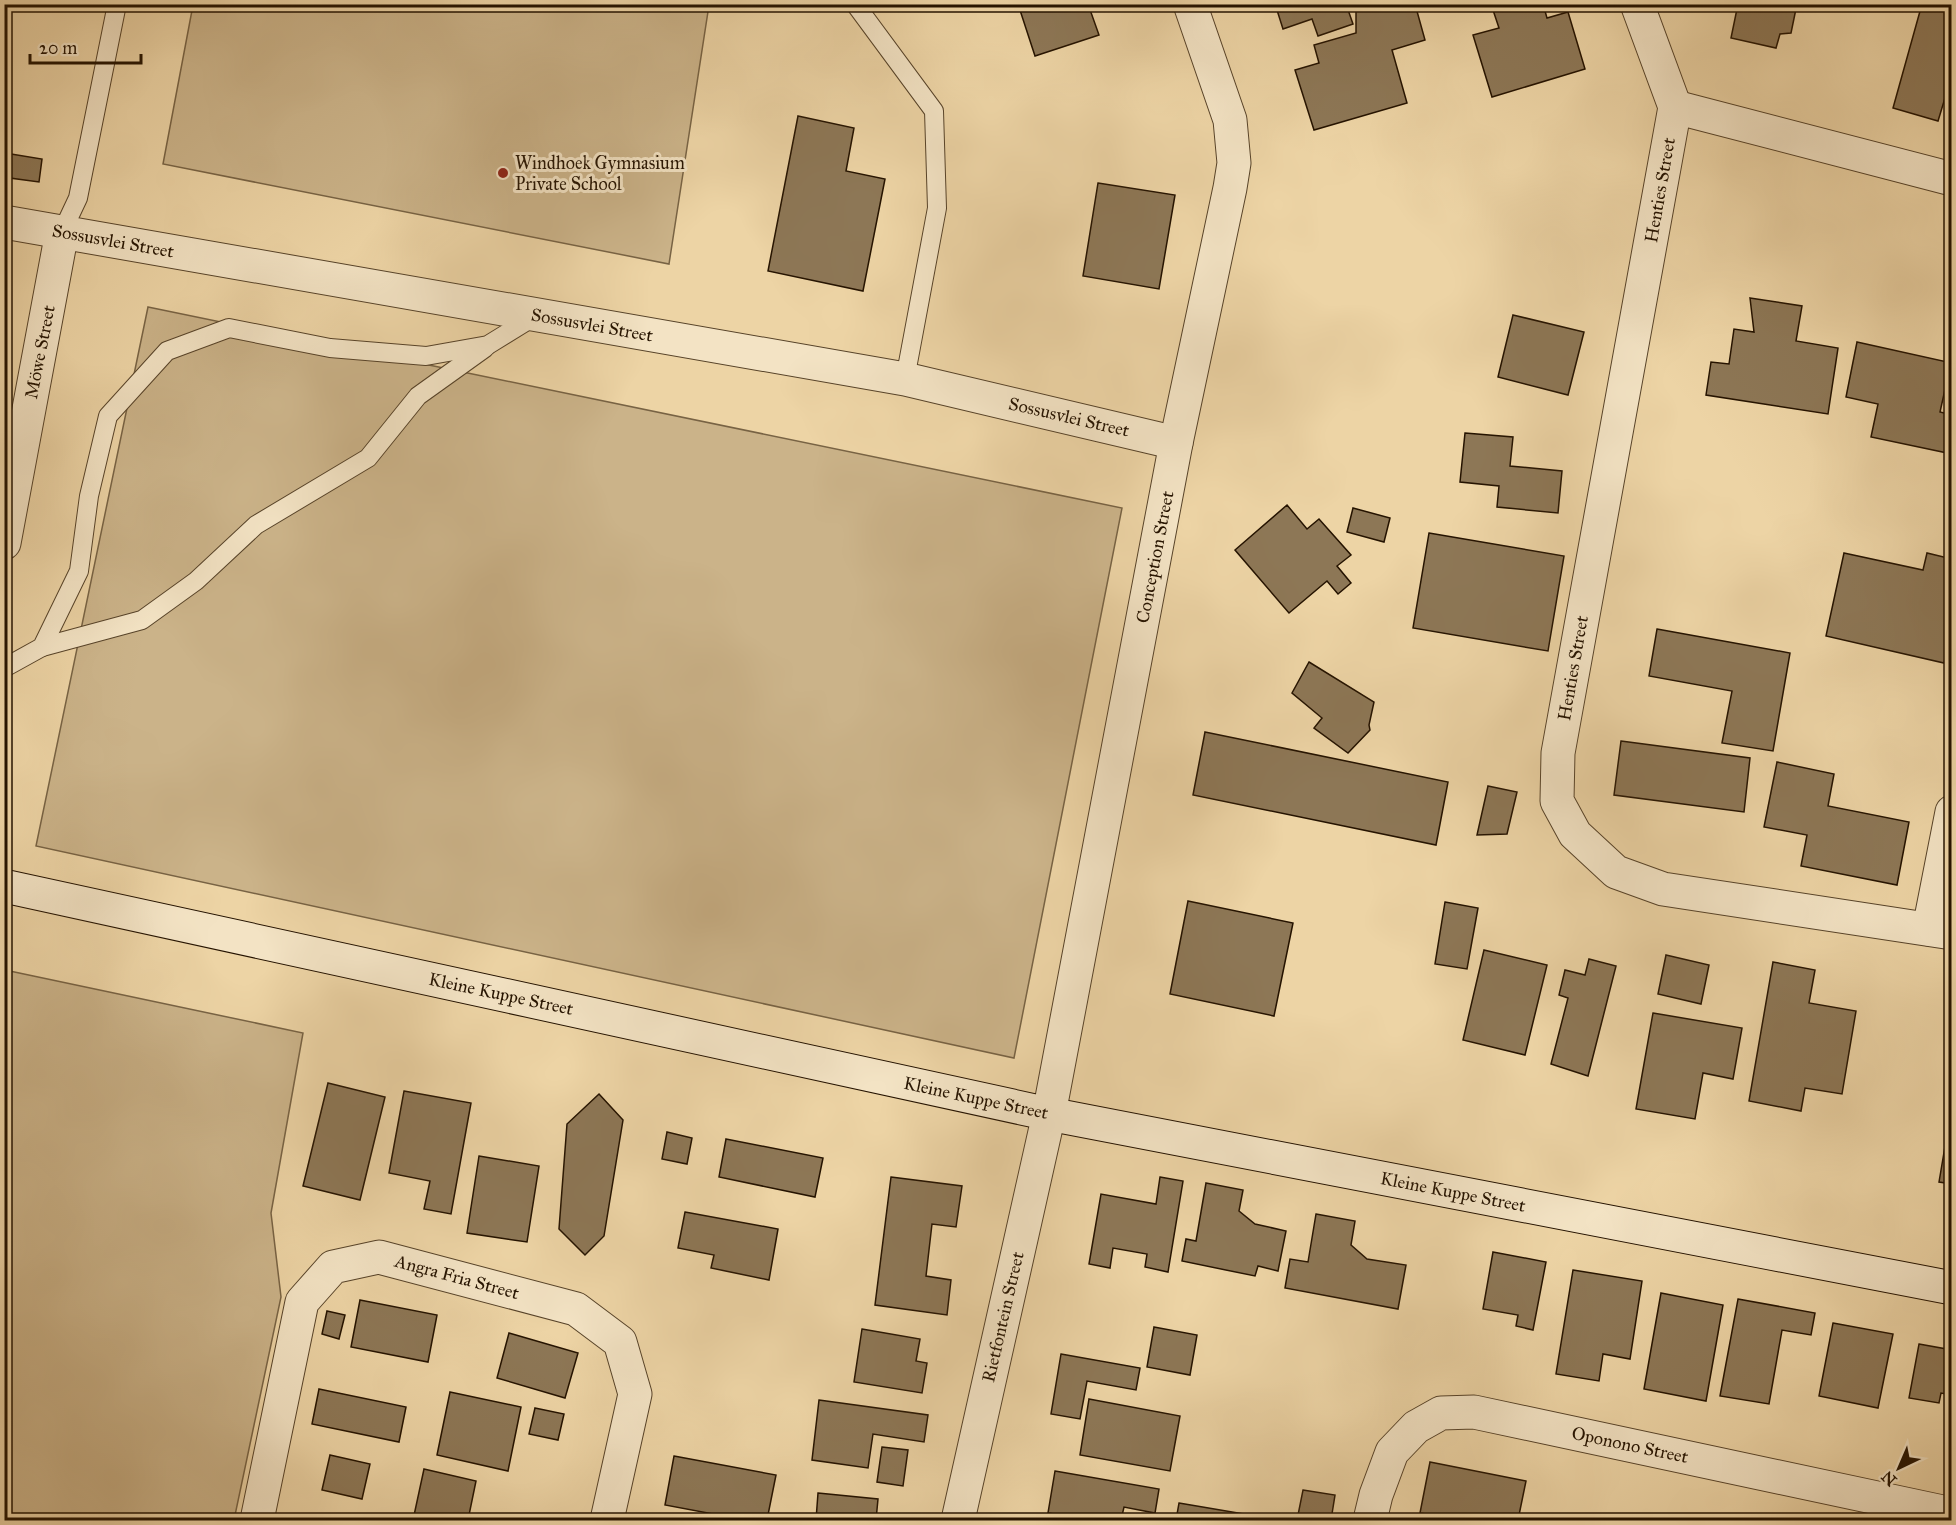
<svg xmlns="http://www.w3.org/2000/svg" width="1956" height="1525" viewBox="0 0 1956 1525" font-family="'IM FELL Great Primer',serif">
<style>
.green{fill:#cbb389;stroke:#786344;stroke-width:1.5}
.building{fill:#8d7756;stroke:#251300;stroke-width:1.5}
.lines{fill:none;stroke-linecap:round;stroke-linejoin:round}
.lane-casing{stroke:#574329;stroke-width:20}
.street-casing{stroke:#574329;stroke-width:35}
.secondary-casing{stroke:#251300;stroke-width:35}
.lane{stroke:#f3e3c4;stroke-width:18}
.street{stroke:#f3e3c4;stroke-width:33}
.secondary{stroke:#f3e3c4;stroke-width:33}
.poi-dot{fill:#8f2418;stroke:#f3e3c4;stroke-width:2}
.labels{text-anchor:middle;stroke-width:6;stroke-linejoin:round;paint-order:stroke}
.poi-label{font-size:18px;fill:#251300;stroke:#f3e3c4;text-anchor:start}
.street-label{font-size:18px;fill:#251300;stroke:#f3e3c4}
</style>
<rect width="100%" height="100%" fill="#edd4a5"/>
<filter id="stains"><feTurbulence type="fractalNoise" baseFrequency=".00333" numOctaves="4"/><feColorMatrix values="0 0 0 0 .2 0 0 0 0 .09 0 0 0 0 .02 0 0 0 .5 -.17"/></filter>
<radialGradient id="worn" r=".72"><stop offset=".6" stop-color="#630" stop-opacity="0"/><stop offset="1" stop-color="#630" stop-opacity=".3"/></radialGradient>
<g class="green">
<polygon points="193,5 709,5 669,264 163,164"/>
<polygon points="148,307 1122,508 1014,1058 36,846"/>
<polygon points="5,970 303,1033 271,1213 281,1297 234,1520 5,1520"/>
</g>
<g class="building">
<polygon points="1018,4 1088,4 1099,35 1035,56"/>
<polygon points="1283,4 1346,4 1353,24 1318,36 1312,19 1283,29 1276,7"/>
<polygon points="1360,4 1415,4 1425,40 1392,50 1407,103 1314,130 1295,70 1319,63 1314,45 1356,33 1356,6"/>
<polygon points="1491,4 1543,4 1547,18 1568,12 1585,69 1492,97 1473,35 1499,28"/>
<polygon points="1738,4 1797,4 1791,33 1780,34 1776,48 1731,38"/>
<polygon points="1922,4 1952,13 1952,75 1938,121 1893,108"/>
<polygon points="798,116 854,128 846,171 885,179 863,291 768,271"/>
<polygon points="5,153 42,159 39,182 10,178 11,170 4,169"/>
<polygon points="1098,183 1175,195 1159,289 1083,276"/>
<polygon points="1750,298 1802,306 1796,341 1838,348 1828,414 1706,395 1711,362 1729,364 1734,329 1754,332"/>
<polygon points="1513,315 1584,332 1568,395 1498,377"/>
<polygon points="1857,342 1952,363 1952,385 1946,385 1940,412 1952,415 1952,454 1871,437 1878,404 1846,397"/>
<polygon points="1465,433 1513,437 1510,466 1562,471 1558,513 1497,507 1499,486 1460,482"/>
<polygon points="1287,505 1307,529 1319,519 1351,555 1337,566 1351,583 1338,594 1327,581 1289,613 1235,550"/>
<polygon points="1353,508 1390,518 1384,542 1347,532"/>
<polygon points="1429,533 1564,556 1548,651 1413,628"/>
<polygon points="1844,553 1923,570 1927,553 1952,559 1952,629 1944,663 1826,636"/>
<polygon points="1657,629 1790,653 1773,751 1722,743 1732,691 1649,676"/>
<polygon points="1309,662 1374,702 1369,725 1370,730 1348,753 1314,728 1322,718 1292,693"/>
<polygon points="1205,732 1448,782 1436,845 1193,795"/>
<polygon points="1621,741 1750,758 1744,812 1614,795"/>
<polygon points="1777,762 1834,774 1828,806 1909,822 1897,885 1801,866 1807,835 1764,827"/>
<polygon points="1488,786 1517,792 1507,834 1477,835"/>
<polygon points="1188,901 1293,923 1274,1016 1170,994"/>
<polygon points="1445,902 1478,908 1467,969 1435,964"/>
<polygon points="1484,950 1547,965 1525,1055 1463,1040"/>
<polygon points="1666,955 1709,965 1701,1004 1658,994"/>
<polygon points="1589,959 1616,966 1588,1076 1551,1064 1568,998 1559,995 1565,970 1585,975"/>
<polygon points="1773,962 1815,970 1809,1003 1856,1011 1842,1094 1805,1088 1801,1111 1749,1101"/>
<polygon points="1653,1013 1742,1028 1733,1079 1703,1073 1695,1119 1636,1109"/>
<polygon points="328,1083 385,1097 360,1200 303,1186"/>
<polygon points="404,1091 471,1103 451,1214 424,1209 430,1181 389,1173"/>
<polygon points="599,1094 623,1120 604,1236 585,1255 559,1229 567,1124"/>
<polygon points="1952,1105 1952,1184 1939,1182"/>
<polygon points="667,1132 692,1138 687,1164 662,1159"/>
<polygon points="726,1139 823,1158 815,1197 719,1177"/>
<polygon points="479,1156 539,1166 527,1242 467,1233"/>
<polygon points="891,1177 962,1186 956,1227 932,1224 926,1276 951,1280 947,1315 875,1305"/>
<polygon points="1160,1177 1183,1181 1168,1272 1145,1267 1147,1254 1113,1248 1110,1268 1089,1264 1101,1194 1156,1204"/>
<polygon points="1206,1183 1243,1190 1239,1211 1255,1224 1286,1231 1278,1271 1258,1266 1255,1276 1182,1261 1186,1239 1196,1241"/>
<polygon points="685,1212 778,1229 769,1280 711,1268 714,1255 678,1248"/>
<polygon points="1316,1214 1355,1221 1351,1245 1367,1259 1406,1265 1398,1309 1285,1288 1290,1259 1308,1262"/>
<polygon points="1493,1252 1546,1262 1533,1330 1516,1326 1518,1315 1483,1309"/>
<polygon points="1573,1270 1642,1281 1630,1359 1603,1354 1599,1381 1556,1374"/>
<polygon points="1661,1293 1723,1305 1706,1401 1644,1389"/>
<polygon points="1738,1299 1815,1313 1811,1335 1782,1330 1769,1404 1720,1396"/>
<polygon points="360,1300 437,1315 428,1362 351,1347"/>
<polygon points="327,1311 345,1315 339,1339 322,1334"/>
<polygon points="1833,1323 1893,1334 1878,1408 1819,1396"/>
<polygon points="1154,1327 1197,1335 1190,1375 1147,1367"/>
<polygon points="862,1329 920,1339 916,1361 927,1363 922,1393 854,1382"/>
<polygon points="509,1333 578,1353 565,1398 497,1378"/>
<polygon points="1919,1344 1952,1350 1952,1395 1941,1393 1939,1403 1909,1398"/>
<polygon points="1061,1354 1140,1368 1136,1390 1087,1381 1080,1419 1051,1414"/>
<polygon points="319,1389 406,1407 399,1442 312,1424"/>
<polygon points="450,1392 521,1407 508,1471 437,1455"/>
<polygon points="1089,1399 1180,1416 1170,1471 1080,1455"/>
<polygon points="819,1400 928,1415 924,1442 873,1434 868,1468 812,1460"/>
<polygon points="535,1408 564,1414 558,1440 529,1434"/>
<polygon points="882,1447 908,1450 903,1486 877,1482"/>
<polygon points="330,1455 370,1464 362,1499 322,1490"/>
<polygon points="674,1456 776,1475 767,1520 745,1520 665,1505"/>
<polygon points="1430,1462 1526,1481 1518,1520 1460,1520 1420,1513"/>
<polygon points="424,1469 476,1481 468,1520 413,1520"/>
<polygon points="1055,1471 1159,1489 1155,1513 1124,1507 1121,1520 1092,1520 1048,1513"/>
<polygon points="1303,1490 1335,1495 1331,1520 1297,1520"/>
<polygon points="818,1493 878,1499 876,1520 816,1520"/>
<polygon points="1179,1503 1280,1520 1176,1520"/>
<polygon points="1543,1516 1569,1520 1542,1520"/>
</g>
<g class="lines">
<defs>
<g id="lane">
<polyline points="855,4 934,111 937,208 905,379"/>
<polyline points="62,232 78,198 117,4"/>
<polyline points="42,647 142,620 196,581 256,525 368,458 418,396 485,348"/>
<polyline points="4,668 42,647 79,571 89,496 108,416 167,351 229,328 330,348 426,356 488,345 535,316"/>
</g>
<g id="street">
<polyline points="1637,4 1675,107 1558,753 1557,801 1575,834 1616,872 1663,889 1952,933"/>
<polyline points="1675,107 1952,179"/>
<polyline points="4,222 905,379 1176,443"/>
<polyline points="4,543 62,232"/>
<polyline points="1929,929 1952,812"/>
<polyline points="257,1520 302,1302 333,1267 379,1257 576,1309 620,1342 635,1394 607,1520"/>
<polyline points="958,1520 1049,1114 1176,443 1230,188 1234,163 1230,120 1190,4"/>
<polyline points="1370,1520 1376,1495 1392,1452 1416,1427 1441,1413 1474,1412 1952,1514"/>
</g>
<polyline id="secondary" points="4,886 1049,1114 1952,1288"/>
</defs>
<use href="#lane" class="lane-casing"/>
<use href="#street" class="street-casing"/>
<use href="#secondary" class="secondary-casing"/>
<use href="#lane" class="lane"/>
<use href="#street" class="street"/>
<use href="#secondary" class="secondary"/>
</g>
<circle class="poi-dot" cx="503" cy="173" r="6"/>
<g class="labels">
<g class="poi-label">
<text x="515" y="169">Windhoek Gymnasium<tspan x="515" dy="21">Private School</tspan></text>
</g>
<g class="street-label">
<text transform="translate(1660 190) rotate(-80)" y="6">Henties Street</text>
<text transform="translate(113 241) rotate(10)" y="6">Sossusvlei Street</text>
<text transform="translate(592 325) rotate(10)" y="6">Sossusvlei Street</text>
<text transform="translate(40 352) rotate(-79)" y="6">Möwe Street</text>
<text transform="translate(1069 417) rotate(13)" y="6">Sossusvlei Street</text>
<text transform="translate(1155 557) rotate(-79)" y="6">Conception Street</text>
<text transform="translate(1573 668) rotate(-80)" y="6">Henties Street</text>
<text transform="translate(501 994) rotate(12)" y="6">Kleine Kuppe Street</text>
<text transform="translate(976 1098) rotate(12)" y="6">Kleine Kuppe Street</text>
<text transform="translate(1453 1192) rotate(11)" y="6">Kleine Kuppe Street</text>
<text transform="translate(457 1277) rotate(15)" y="6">Angra Fria Street</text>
<text transform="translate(1003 1317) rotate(-77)" y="6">Rietfontein Street</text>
<text transform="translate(1630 1445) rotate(12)" y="6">Oponono Street</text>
</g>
</g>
<rect width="1956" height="1525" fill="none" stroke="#edd4a5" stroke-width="24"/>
<rect x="6" y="6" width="1944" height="1513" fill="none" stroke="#251300" stroke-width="3"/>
<rect x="12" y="12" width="1932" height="1501" fill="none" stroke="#251300" stroke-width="1.5"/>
<g transform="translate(1899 1468) rotate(224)" stroke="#f3e3c4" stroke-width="4.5" paint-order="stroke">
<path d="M0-4.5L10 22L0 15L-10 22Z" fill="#251300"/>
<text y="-9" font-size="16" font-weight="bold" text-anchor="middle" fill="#251300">N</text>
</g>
<path d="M30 54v9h111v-9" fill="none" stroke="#251300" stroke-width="3"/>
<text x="39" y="54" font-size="18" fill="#251300" stroke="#f3e3c4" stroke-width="4.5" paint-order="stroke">20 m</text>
<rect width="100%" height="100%" filter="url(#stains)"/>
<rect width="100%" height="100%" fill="url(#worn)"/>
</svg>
